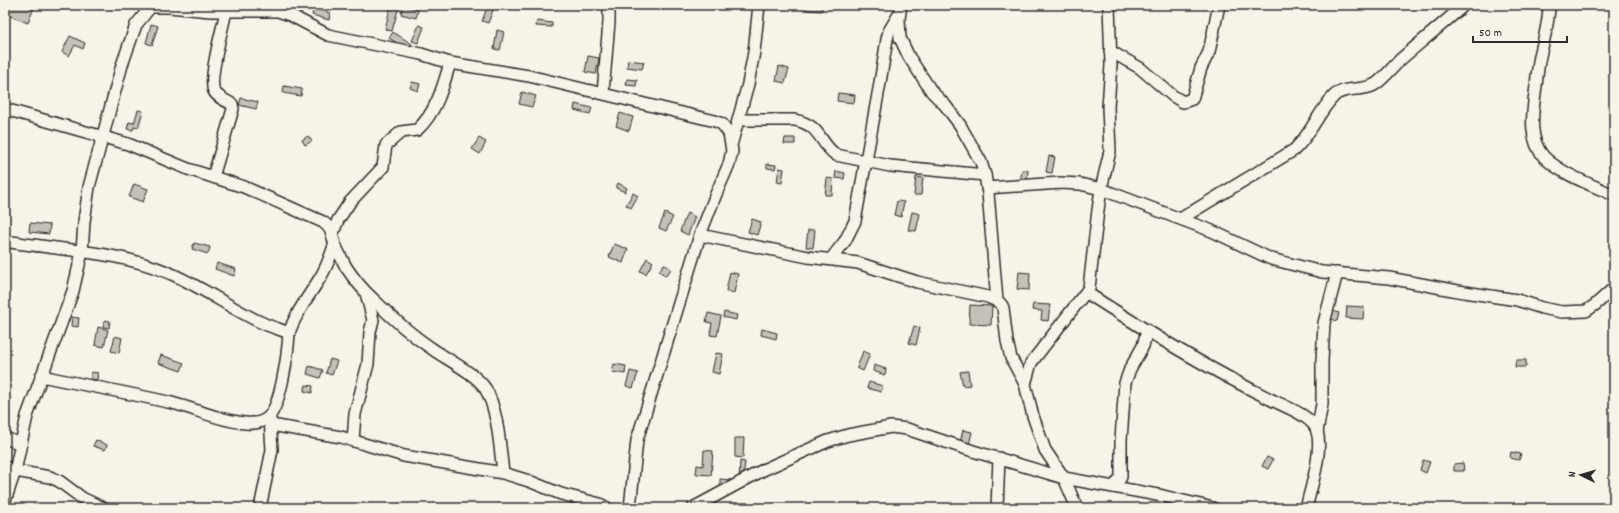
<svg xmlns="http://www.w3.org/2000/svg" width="1619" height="513" viewBox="0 0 1619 513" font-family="Dekko,sans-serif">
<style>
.building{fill:#c4c1b9;stroke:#2b2b2b}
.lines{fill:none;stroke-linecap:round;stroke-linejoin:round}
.street-casing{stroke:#2b2b2b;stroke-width:14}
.street{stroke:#f7f3e8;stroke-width:11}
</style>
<rect width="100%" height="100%" fill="#f7f3e8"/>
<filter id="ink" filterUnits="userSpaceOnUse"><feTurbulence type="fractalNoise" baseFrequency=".025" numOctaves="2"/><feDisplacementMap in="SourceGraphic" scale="8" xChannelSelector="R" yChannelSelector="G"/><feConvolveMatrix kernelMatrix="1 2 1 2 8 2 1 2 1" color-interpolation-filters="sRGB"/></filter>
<g filter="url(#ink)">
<g class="building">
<polygon points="5,5 35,5 28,23 5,14"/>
<polygon points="391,5 399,6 392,31 385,29"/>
<polygon points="403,5 418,10 416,18 401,14"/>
<polygon points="488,5 495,5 488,23 482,21"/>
<polygon points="806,5 822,5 822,11 806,10"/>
<polygon points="314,8 330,13 329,20 312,15"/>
<polygon points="537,21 552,23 552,27 536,26"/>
<polygon points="151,24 158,26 152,45 146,43"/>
<polygon points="419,25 424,27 418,43 412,41"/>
<polygon points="497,30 504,32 500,50 494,49"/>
<polygon points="393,32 412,44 408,50 389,38"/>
<polygon points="70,36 85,43 83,49 75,45 69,56 62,52"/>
<polygon points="588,56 599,58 596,74 585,72"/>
<polygon points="628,60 644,62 642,69 627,67"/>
<polygon points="779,66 789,69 785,83 776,81"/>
<polygon points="627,79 637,80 636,86 626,85"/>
<polygon points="412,82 420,84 418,91 410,88"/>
<polygon points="284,86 302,89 301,96 283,93"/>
<polygon points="522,92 536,96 532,107 519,104"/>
<polygon points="838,93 855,95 854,103 837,101"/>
<polygon points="241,98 258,102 256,109 239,105"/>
<polygon points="575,104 592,108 590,114 574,110"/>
<polygon points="138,110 143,111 138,128 134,127 133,130 127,129 129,122 134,123"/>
<polygon points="620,113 633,117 629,131 616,126"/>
<polygon points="308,136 312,141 305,145 302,140"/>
<polygon points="479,138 486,142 480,154 472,149"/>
<polygon points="785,138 795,138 795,144 784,144"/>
<polygon points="1049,156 1055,157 1052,173 1046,172"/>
<polygon points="767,164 776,165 775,169 767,168"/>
<polygon points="779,168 784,169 782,183 777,182"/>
<polygon points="1022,170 1028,170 1027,184 1020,183"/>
<polygon points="836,171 845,173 844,179 835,178"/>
<polygon points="916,177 923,178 921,195 914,195"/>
<polygon points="827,178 833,179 832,195 825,195"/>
<polygon points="618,183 627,188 625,192 616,188"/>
<polygon points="134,184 148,189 143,202 129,197"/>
<polygon points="633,193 638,196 631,208 626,205"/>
<polygon points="897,201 904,202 901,217 894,215"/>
<polygon points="912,212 920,214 916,231 908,230"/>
<polygon points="665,213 673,217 666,231 659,228"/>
<polygon points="687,213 695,217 688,235 680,231"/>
<polygon points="752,219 761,222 757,235 748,232"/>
<polygon points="30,223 50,225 49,234 29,232"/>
<polygon points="808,230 815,230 813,248 806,247"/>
<polygon points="194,243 210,247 208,254 192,249"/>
<polygon points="614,244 628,249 623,263 609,257"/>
<polygon points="647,258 653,262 646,274 640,271"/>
<polygon points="217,263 236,269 234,276 215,269"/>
<polygon points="664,264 671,269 666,276 659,271"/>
<polygon points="730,272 738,274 734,293 726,291"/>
<polygon points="1019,272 1030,273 1029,290 1017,289"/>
<polygon points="1033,304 1050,305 1048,321 1041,320 1042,311 1032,310"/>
<polygon points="970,305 992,306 991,325 969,324"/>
<polygon points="1347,306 1364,307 1363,319 1346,318"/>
<polygon points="1333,311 1339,313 1337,321 1331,319"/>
<polygon points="724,312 737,315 736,320 723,317"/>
<polygon points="708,313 721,316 717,336 710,335 712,323 706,322"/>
<polygon points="72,317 79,318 78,327 71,326"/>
<polygon points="105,320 110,321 109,328 103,327"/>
<polygon points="914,326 920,328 916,345 909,343"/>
<polygon points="98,327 108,330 104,347 95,345"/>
<polygon points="762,329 777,333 776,339 761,335"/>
<polygon points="115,336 122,338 119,353 111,351"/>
<polygon points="863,351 870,354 863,371 857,368"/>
<polygon points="716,353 723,354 719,374 712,372"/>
<polygon points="161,355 184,363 181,371 158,363"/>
<polygon points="330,359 337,361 332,375 326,373"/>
<polygon points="1516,360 1526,360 1526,367 1515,367"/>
<polygon points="614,364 626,366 625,374 612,372"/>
<polygon points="874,365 886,369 885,375 873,371"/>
<polygon points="309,366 323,370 320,378 307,374"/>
<polygon points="630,371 638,373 633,388 626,386"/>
<polygon points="968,371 970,385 963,386 960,372"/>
<polygon points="91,372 98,373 97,380 91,379"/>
<polygon points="869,382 883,386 881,392 867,388"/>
<polygon points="306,385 313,386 312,393 304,391"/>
<polygon points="963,430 972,432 969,445 960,443"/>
<polygon points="735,438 744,438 743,458 735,457"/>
<polygon points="96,440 107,445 105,450 93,446"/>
<polygon points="704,450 713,451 711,475 696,474 697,465 703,466"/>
<polygon points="1511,452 1521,454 1519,460 1510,458"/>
<polygon points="1267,457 1273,460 1268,469 1262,466"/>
<polygon points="1423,460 1430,462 1426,473 1420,470"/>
<polygon points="740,461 745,462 743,478 739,478"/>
<polygon points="1463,463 1464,471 1454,471 1454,464"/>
<polygon points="720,479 732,480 732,486 720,485"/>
</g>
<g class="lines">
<defs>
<g id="street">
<polyline points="145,5 150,7 169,7 210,11 278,11 290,15 328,35 421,54 450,63 529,76 715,121 722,124 729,133 732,151 729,164 716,194 700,235 637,440 630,508"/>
<polyline points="901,5 899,19 900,38 909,57 932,92 945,105 960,125 981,162 985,175 988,193 997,301"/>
<path d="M 1549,5 C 1549,23 1544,38 1540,56 C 1538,66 1537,76 1536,86 C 1533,110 1527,138 1544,157 C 1561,174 1592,185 1614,195"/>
<polyline points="1110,51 1140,68 1173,96 1183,102 1192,99 1201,68 1209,52 1219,5"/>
<polyline points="603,93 609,22 609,5"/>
<path d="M 5,109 L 128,144 L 188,169 L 244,187 L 323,222 C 331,228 332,233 334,242 C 337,250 342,259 346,267 C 354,279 363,290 373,299 C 391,317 410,334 431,348 C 446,359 475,373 485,388 C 498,409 500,448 503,473"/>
<path d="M 739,120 L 795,120 C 822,126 818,142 836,155 L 890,166 L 985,175"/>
<polyline points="732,142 748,84 754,52 759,5"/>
<path d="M 213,177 L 233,109 L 232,104 C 226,101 217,97 214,91 C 208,78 223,27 226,11"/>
<polyline points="987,188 1061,183 1080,184 1101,189 1212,231 1271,259 1322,272 1389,278 1458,291 1517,300 1542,308 1562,312 1586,311 1595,305 1614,288"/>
<path d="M 1182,218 L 1294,150 C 1311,135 1318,112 1334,96 C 1343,86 1366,92 1377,83 C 1386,76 1393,67 1401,59 C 1422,41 1443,24 1464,5"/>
<path d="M 333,233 L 338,220 L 350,202 L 383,167 L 386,145 L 401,132 L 417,130 C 436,113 443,87 450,63"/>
<path d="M 700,235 L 808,257 L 858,263 L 917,282 L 988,297 C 994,300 1001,301 1003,308 L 1007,341 L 1011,358 L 1025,384 L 1033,416 L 1045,450 L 1064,478 L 1163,496 L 1213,508"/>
<path d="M 5,241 C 59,250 116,251 167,272 C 199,285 227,306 258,321 C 268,326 279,329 289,333"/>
<polyline points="831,259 845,241 855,221 880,83 887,39 889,31 898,16"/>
<path d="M 1087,293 C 1146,331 1207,368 1270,399 C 1283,406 1313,416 1317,431 C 1323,451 1311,488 1306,508"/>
<path d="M 41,376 C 85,385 129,393 172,403 C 196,409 220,421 245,423 C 253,424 260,423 266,419 C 281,410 288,351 289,333 C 296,312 309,296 320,278 C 327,267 331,255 335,243"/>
<polyline points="1025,384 1031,363 1089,288 1098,210 1101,189 1110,151 1108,107 1111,65 1109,5"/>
<polyline points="271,425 341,437 404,456 503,473 529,481 561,494 600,504 607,508"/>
<polyline points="1317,432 1322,404 1322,361 1324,323 1337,273"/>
<polyline points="5,438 21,444"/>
<polyline points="353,441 355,414 368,364 370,332 373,320 366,293"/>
<polyline points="5,467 15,471 50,477 59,481 82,498 103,508"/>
<polyline points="1114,487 1121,477 1121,440 1125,383 1130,369 1143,346 1147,330"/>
<polyline points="5,501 15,471 27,416 73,291 82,252 84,222 89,187 122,65 136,25 152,5"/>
<polyline points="260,508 272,450 270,418"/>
<polyline points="693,508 765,469 828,441 848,435 891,427 907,429 973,451 1064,478 1077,508"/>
<polyline points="997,508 999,458"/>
</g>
</defs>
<use href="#street" class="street-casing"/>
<use href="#street" class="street"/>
</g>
</g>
<rect width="1619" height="513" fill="none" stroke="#f7f3e8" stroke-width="20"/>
<rect x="10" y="10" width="1599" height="493" fill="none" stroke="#2b2b2b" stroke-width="1.5" filter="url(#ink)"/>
<g transform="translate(1581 475) rotate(275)" stroke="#f7f3e8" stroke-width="3" paint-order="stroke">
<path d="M0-3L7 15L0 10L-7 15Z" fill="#2b2b2b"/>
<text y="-6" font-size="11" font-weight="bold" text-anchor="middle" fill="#2b2b2b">N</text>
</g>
<path d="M1473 36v6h94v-6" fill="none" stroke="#2b2b2b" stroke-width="2"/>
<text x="1479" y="36" font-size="12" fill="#2b2b2b" stroke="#f7f3e8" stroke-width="3" paint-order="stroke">50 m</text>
</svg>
